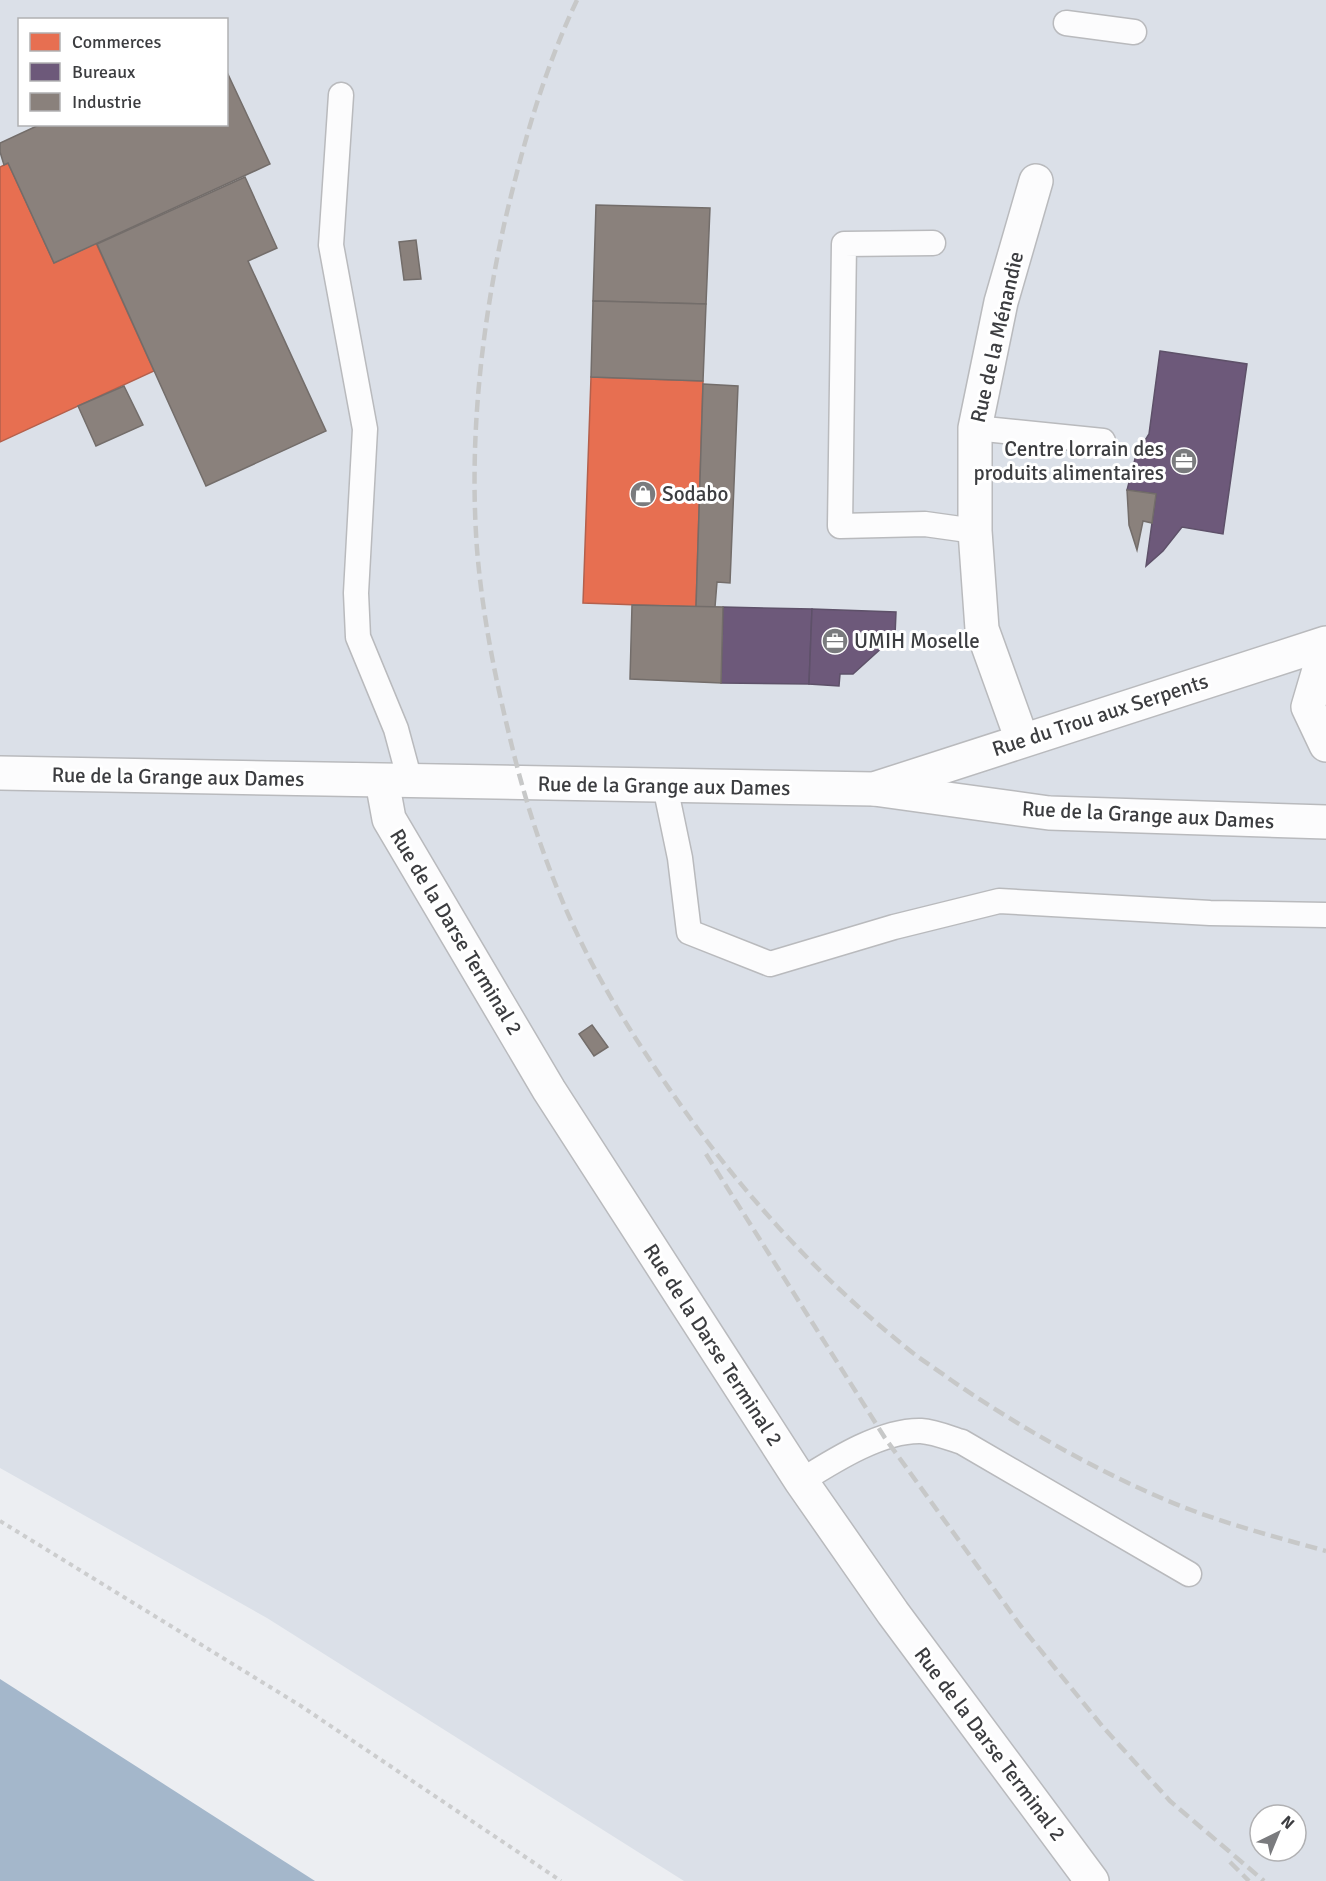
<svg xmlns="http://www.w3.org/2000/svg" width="1326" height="1881" viewBox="0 0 1326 1881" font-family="Signika,sans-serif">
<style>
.built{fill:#dbe0e8;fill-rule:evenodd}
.water{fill:#a4b7cb}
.shops{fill:#e76f51;stroke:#b4604c;stroke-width:1.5}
.offices{fill:#6d597a;stroke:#5e5169;stroke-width:1.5}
.industry{fill:#8a817c;stroke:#736d6a;stroke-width:1.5}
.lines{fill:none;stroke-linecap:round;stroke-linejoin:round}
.service-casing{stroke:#b9babd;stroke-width:27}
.minor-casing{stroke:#b9babd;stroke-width:36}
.tertiary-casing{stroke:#b9babd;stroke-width:36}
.path{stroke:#cccdce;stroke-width:4;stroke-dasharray:4.5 4.5;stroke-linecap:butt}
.service{stroke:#fcfcfd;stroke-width:24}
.minor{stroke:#fcfcfd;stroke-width:33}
.tertiary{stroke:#fcfcfd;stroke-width:33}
.rail{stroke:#c7c8c8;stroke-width:4.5;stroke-dasharray:12 6;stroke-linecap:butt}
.labels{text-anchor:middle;stroke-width:6;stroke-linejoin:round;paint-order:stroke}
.street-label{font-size:21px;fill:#3c3d40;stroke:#fff}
.poi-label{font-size:21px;fill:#3c3d40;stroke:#fff;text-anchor:start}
</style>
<rect width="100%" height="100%" fill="#eceef2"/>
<path class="built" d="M 0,0 L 1326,0 L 1326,1881 L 684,1881 L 267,1618 L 0,1468 ZM 20,20 L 226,20 L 226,124 L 20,124 ZM 1260,1815 L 1296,1815 L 1296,1851 L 1260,1851 Z"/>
<polygon class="water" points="0,1679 315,1881 0,1881"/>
<g class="shops">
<polygon points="8,163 54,263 96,243 154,371 0,442 0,167"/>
<polygon points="591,377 703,381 696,607 583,603"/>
</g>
<g class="offices">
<polygon points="1160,351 1247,364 1223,534 1182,527 1163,551 1146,566 1156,494 1127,490 1136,455 1149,434"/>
<polygon points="723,607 812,609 809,684 721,683"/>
<polygon points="812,609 896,612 895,636 853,674 840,674 839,686 809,684"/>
</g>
<g class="industry">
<polygon points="226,70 270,164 54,263 8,163 4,165 0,152 0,143 41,124 226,124"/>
<polygon points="245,177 277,248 248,261 326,431 206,486 97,244"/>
<polygon points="596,205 710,208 706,304 593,301"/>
<polygon points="416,240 421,279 404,280 399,242"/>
<polygon points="593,301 706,304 703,381 591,377"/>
<polygon points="703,384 738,386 730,583 717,582 715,607 696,607"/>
<polygon points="124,386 143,425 96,446 78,406"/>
<polygon points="1127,490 1156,494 1152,523 1143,521 1137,550 1129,525"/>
<polygon points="632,605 723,607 721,683 630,679"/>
<polygon points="592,1025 608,1047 594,1056 579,1034"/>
</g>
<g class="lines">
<defs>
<g id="service">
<polyline points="1066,23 1134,32"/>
<polyline points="341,95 331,245 365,429 356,593 358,637 396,729 410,781"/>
<polyline points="933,243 844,244 840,526 925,524 975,531"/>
<polyline points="975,428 1103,441"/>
<polyline points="665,786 680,858 689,932 770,964 894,927 999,901 1210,913 1326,915"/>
<path d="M 801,1481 C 833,1461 881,1430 921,1431 C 935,1432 949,1438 962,1442 L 1189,1574"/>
</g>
<g id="minor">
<polyline points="1326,646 1308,707 1326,745"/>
<polyline points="1022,740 982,629 975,531 975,428 1001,302 1036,181"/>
<polyline points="382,781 389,819 549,1090 801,1481 893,1613 1092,1881"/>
<polyline points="874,789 1049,813 1326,822"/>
</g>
<polyline id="tertiary" points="0,773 874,789 1326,643"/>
</defs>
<use href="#service" class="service-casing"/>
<use href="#minor" class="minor-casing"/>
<use href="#tertiary" class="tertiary-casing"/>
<polyline class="path" points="0,1521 301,1706 561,1881"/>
<use href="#service" class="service"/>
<use href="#minor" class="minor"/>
<use href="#tertiary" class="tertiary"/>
<g class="rail">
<path d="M 577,0 C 543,72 522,148 504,225 C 481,330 469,441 477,549 C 482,611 494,673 509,734 C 526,807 550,880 584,948 C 612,1004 646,1056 682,1107 C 745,1196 818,1276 903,1345 C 918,1358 935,1368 951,1380 C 1018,1426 1091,1468 1166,1500 C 1218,1522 1272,1536 1326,1551"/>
<polyline points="706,1154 885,1438 1020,1625 1103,1727 1170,1801 1264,1881"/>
<polyline points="1230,1862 1249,1881"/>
</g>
</g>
<defs>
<symbol id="office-disc" viewBox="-11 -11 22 22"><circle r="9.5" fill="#7a7b7e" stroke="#fff"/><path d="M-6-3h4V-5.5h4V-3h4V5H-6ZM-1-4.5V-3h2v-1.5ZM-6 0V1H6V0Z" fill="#fff"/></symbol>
<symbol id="shop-disc" viewBox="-11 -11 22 22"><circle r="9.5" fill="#7a7b7e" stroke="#fff"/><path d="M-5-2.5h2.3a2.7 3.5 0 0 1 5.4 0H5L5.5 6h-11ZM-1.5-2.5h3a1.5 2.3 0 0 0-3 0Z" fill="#fff"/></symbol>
</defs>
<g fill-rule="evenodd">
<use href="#office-disc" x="1169" y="446" width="30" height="30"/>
<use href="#shop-disc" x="628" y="479" width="30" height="30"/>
<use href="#office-disc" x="820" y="626" width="30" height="30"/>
</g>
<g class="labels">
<g class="street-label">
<text transform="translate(997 337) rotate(-77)" y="7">Rue de la Ménandie</text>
<text transform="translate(1100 715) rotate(-18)" y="7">Rue du Trou aux Serpents</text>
<text transform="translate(178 777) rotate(1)" y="7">Rue de la Grange aux Dames</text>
<text transform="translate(664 786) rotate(1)" y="7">Rue de la Grange aux Dames</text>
<text transform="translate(1148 815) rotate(3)" y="7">Rue de la Grange aux Dames</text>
<text transform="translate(456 932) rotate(59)" y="7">Rue de la Darse Terminal 2</text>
<text transform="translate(713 1345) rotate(57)" y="7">Rue de la Darse Terminal 2</text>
<text transform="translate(990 1744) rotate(53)" y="7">Rue de la Darse Terminal 2</text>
</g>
<g class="poi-label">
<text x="1164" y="456" text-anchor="end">Centre lorrain des<tspan x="1164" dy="24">produits alimentaires</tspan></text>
<text x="662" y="501">Sodabo</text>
<text x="854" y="648">UMIH Moselle</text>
</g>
</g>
<rect x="18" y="18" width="210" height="108" fill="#ffffff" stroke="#b1b1b3" stroke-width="1.5"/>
<rect x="30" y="33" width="30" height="18" fill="#e76f51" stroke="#b1b1b3" stroke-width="1.5"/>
<text x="72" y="48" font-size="18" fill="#3c3d40">Commerces</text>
<rect x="30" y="63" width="30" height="18" fill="#6d597a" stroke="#b1b1b3" stroke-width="1.5"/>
<text x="72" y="78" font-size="18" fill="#3c3d40">Bureaux</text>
<rect x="30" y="93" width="30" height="18" fill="#8a817c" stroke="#b1b1b3" stroke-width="1.5"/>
<text x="72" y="108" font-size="18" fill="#3c3d40">Industrie</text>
<g transform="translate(1278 1833) rotate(43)"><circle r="28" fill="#ffffff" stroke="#b1b1b3" stroke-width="1.5"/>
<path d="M0-4.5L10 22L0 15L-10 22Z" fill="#7a7b7e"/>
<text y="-9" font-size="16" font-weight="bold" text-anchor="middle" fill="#3c3d40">N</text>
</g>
</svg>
